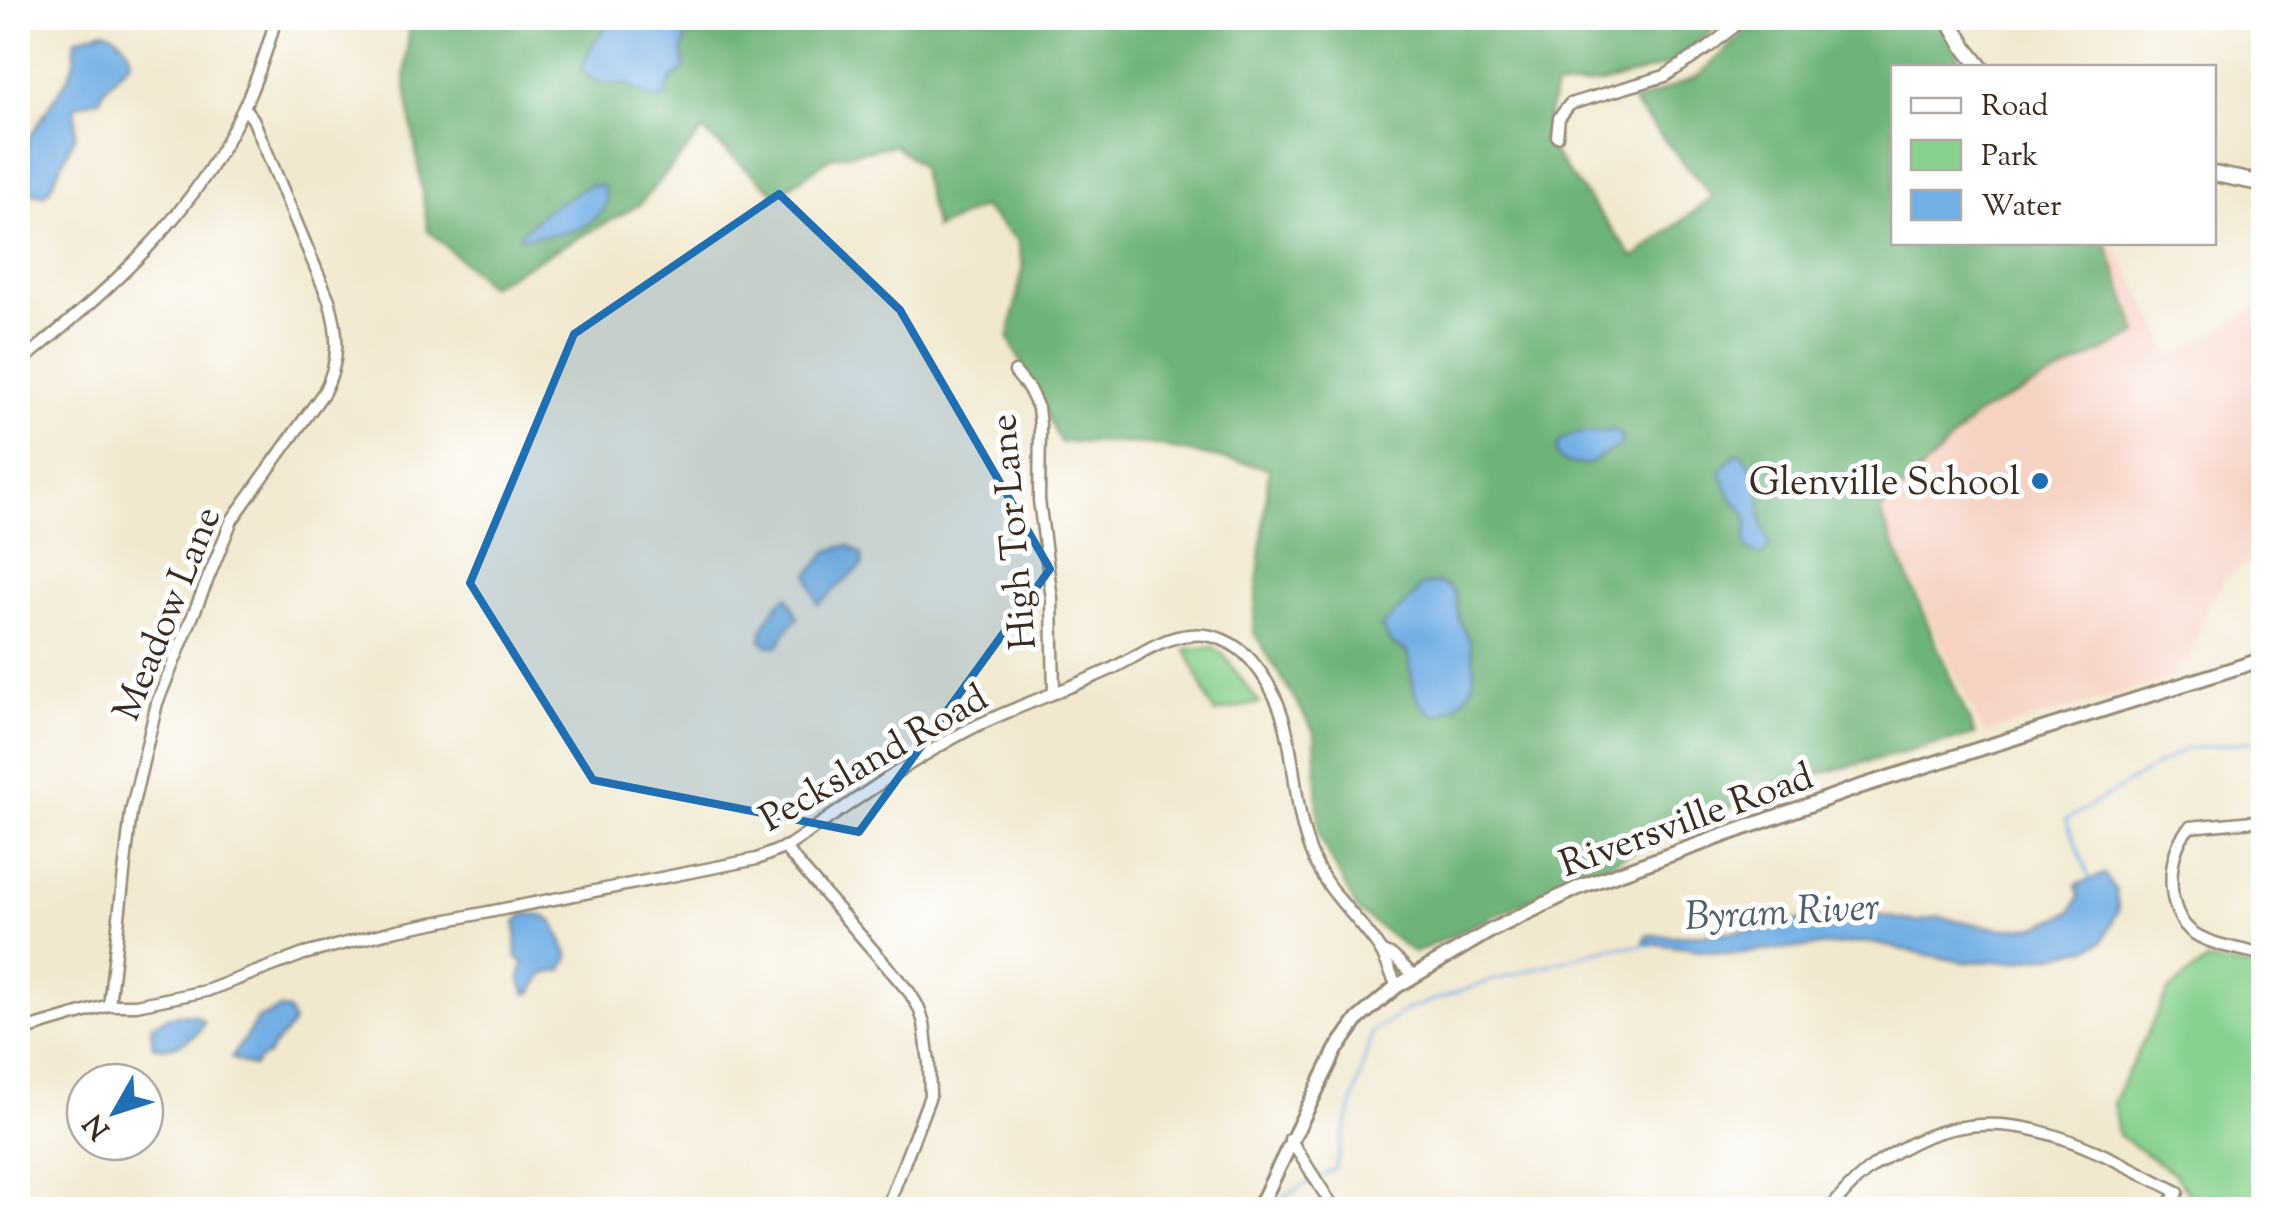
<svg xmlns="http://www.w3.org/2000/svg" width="2281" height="1227" viewBox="0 0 2281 1227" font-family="'Sorts Mill Goudy',serif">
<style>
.built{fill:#f6d2c3}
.green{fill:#89d28e;stroke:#627e56;stroke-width:2.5}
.forest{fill:#6eb479;stroke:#546f4c;stroke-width:2.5}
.water{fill:#72afe4;stroke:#566c81;stroke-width:2.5}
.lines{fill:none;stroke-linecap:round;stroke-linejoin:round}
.stream{stroke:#72afe4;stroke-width:2.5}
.minor-casing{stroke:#968976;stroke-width:15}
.tertiary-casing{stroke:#968976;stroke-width:18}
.secondary-casing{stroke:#968976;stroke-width:19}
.minor{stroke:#fff;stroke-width:10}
.tertiary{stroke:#fff;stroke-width:12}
.secondary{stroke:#fff;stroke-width:14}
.marked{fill:#1f6fb2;fill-opacity:0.2;stroke:#1f6fb2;stroke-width:8;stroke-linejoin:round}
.poi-dot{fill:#1f6fb2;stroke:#fff;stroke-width:4}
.labels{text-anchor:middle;stroke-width:10;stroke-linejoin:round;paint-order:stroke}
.poi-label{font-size:38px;fill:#3b2a1e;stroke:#fff;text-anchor:end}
.street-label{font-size:38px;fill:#3b2a1e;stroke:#fff}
.water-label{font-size:40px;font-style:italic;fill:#515f6d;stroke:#fff}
</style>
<rect width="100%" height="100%" fill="#fff"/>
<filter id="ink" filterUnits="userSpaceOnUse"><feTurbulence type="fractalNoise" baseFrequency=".01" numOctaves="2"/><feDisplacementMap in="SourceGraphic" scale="20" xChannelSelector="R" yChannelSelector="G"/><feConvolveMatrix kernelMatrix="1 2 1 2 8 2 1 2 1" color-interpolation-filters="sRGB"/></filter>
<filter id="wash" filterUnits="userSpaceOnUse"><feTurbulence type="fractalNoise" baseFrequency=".0048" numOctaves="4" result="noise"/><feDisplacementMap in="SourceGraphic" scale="40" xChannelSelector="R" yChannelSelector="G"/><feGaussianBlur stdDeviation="2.25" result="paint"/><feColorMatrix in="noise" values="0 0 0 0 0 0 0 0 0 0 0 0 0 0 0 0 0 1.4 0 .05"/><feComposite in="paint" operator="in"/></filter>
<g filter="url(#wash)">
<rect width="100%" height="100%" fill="#f1e8cf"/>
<polygon class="built" points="2031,243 2110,243 2120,254 2173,357 2263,302 2263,555 2224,579 2206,612 2189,660 2175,665 2178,676 1984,734 1893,540 1848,571 1848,399"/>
<g class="green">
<polygon points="1213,647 1222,653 1259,703 1214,713 1186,649"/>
<polygon points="2207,961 2263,969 2263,1209 2199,1209 2175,1174 2118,1135 2113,1102 2169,990"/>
</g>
<polygon class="forest" points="410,18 1728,18 1672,64 1601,84 1555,88 1543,140 1634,258 1713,197 1633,103 1698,76 1761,18 1941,18 1963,67 1894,68 1894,242 2106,243 2138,334 1976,415 1880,512 1975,735 1786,782 1414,953 1357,910 1319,835 1315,733 1253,631 1269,468 1149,444 1060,442 1009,338 1023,266 1017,240 982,207 935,229 920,166 895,145 832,157 777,195 703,131 639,205 489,286 428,230 405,80"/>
<g class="water">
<polygon points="612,18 736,18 730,27 702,29 686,37 683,50 685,69 671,80 667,94 659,99 650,98 627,85 599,83 581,70 591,47"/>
<path d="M 103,30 C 118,34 129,44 131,60 L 104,89 L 100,99 L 76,105 L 75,136 L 49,190 L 43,195 L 28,192 L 22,183 L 28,169 L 26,154 L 29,138 L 68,78 L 74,62 L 76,39 Z"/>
<path d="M 590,185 L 603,186 L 607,201 C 594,236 551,234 520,238 L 519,235 L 546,210 Z"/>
<path d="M 1613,430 L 1622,437 L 1621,445 L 1588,464 L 1567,464 L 1557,456 L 1557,445 C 1571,428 1594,435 1613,430 Z"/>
<path d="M 1737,452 C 1761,465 1760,498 1762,522 C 1763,531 1768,537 1770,546 L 1763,555 C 1733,551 1751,536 1747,519 C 1745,506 1733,504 1729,494 C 1725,486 1726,479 1720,471 Z"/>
<polygon points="849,545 862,555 863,565 818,605 808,575 828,551"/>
<path d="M 1437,583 C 1461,588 1455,602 1459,619 C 1461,626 1467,633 1469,640 C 1481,680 1474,700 1436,716 C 1408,701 1414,678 1407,651 L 1392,644 L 1381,627 L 1412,599 L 1421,586 Z"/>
<path d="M 788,596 L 798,618 L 788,628 L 779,646 L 769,646 L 761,640 C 761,628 776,601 788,596 Z"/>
<polygon points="2104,874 2116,891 2118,910 2103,941 2086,949 2018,961 1963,962 1867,942 1729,954 1644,942 1646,935 1678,936 1767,929 1814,916 1859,912 1917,922 1938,917 2004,929 2039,926 2071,912 2079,897 2076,885"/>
<polygon points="525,913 546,917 555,924 569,957 563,970 544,974 532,992 526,994 520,978 524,963 517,958 516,922"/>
<path d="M 280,1009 L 288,1010 L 293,1022 C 288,1035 274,1041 268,1055 L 261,1058 L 253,1067 L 231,1058 L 258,1019 Z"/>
<path d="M 182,1014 L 195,1015 L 204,1022 C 197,1039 171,1052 153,1046 L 151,1026 L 167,1017 Z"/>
</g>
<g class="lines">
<g class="stream">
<polyline points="2091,881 2066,820 2185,749 2264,740"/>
<polyline points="1318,1178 1335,1169 1372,1032 1406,1010 1484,983 1608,948 1653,945"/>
<polyline points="1279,1210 1285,1196 1311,1181"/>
</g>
</g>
</g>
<g filter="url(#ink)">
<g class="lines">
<defs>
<g id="minor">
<polyline points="1557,136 1559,118 1570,104 1665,76 1709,47 1745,18"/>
<path d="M 18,364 C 143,263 233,178 276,18"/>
<polyline points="1015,372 1029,389 1038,408 1040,425 1039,500 1052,599 1054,693"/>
<path d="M 2264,820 L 2190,827 C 2165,851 2164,915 2195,934 C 2214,946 2242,949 2264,955"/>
<polyline points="784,847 910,993 919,1008 924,1023 929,1063 930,1096 886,1210"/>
<polyline points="1382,952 1393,956 1414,976"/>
<path d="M 109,1005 L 131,812 L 157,703 L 232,520 L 324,392 C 340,361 339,334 329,300 L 253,119 L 245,109"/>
<path d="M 18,1032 L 109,1005 L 136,1005 L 206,991 L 304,954 L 397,930 L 757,859 L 788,846 C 848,806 909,760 974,727 C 1017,706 1063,691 1107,671 C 1134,659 1160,637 1190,635 C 1213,632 1236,643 1251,660 C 1304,721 1285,786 1311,853 C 1325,890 1355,914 1377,945 C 1386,957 1390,973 1397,986"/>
<polyline points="1290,1139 1335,1210"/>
<path d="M 1830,1210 C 1853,1179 1878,1160 1912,1143 C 2008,1096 2092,1149 2178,1192 L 2165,1210"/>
</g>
<polyline id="tertiary" points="1258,1210 1336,1050 1358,1019 1397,986 1490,931 1580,887 1859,787 2264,659"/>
<g id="secondary">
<polyline points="1948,18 1966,49 1981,68"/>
<polyline points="2214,174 2264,184"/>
</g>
</defs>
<use href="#minor" class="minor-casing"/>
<use href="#tertiary" class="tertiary-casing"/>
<use href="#secondary" class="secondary-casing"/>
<use href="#minor" class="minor"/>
<use href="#tertiary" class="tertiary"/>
<use href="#secondary" class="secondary"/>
</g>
</g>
<path class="marked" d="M 779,194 L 900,310 L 1050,569 L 859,832 L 593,780 L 470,583 L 574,334 Z"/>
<circle class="poi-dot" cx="2040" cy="481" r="10"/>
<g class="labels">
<g class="poi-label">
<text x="2020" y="494">Glenville School</text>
</g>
<g class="street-label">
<text transform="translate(1012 532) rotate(-95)" y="13">High Tor Lane</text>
<text transform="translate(166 613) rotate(-68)" y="13">Meadow Lane</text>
<text transform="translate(873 757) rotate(-30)" y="13">Pecksland Road</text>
<text transform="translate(1686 819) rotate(-20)" y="13">Riversville Road</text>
</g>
<g class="water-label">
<text transform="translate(1782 910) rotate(-3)" y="14">Byram River</text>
</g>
</g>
<rect width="2281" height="1227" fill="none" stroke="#fff" stroke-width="60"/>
<rect x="1891" y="65" width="325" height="180" fill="#ffffff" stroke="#b1aaa5" stroke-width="2.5"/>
<rect x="1911" y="98" width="50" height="15" fill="#ffffff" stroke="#b1aaa5" stroke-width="2.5"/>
<text x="1981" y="115" font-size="30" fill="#3b2a1e">Road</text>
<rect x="1911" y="140" width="50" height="30" fill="#89d28e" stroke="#b1aaa5" stroke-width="2.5"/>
<text x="1981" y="165" font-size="30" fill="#3b2a1e">Park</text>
<rect x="1911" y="190" width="50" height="30" fill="#72afe4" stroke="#b1aaa5" stroke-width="2.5"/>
<text x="1981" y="215" font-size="30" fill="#3b2a1e">Water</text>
<g transform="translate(115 1112) rotate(231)"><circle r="48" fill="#ffffff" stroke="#b1aaa5" stroke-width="2.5"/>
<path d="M0-8L18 38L0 25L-18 38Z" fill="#1f6fb2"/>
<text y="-15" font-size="28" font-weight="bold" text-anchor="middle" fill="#3b2a1e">N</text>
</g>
</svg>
